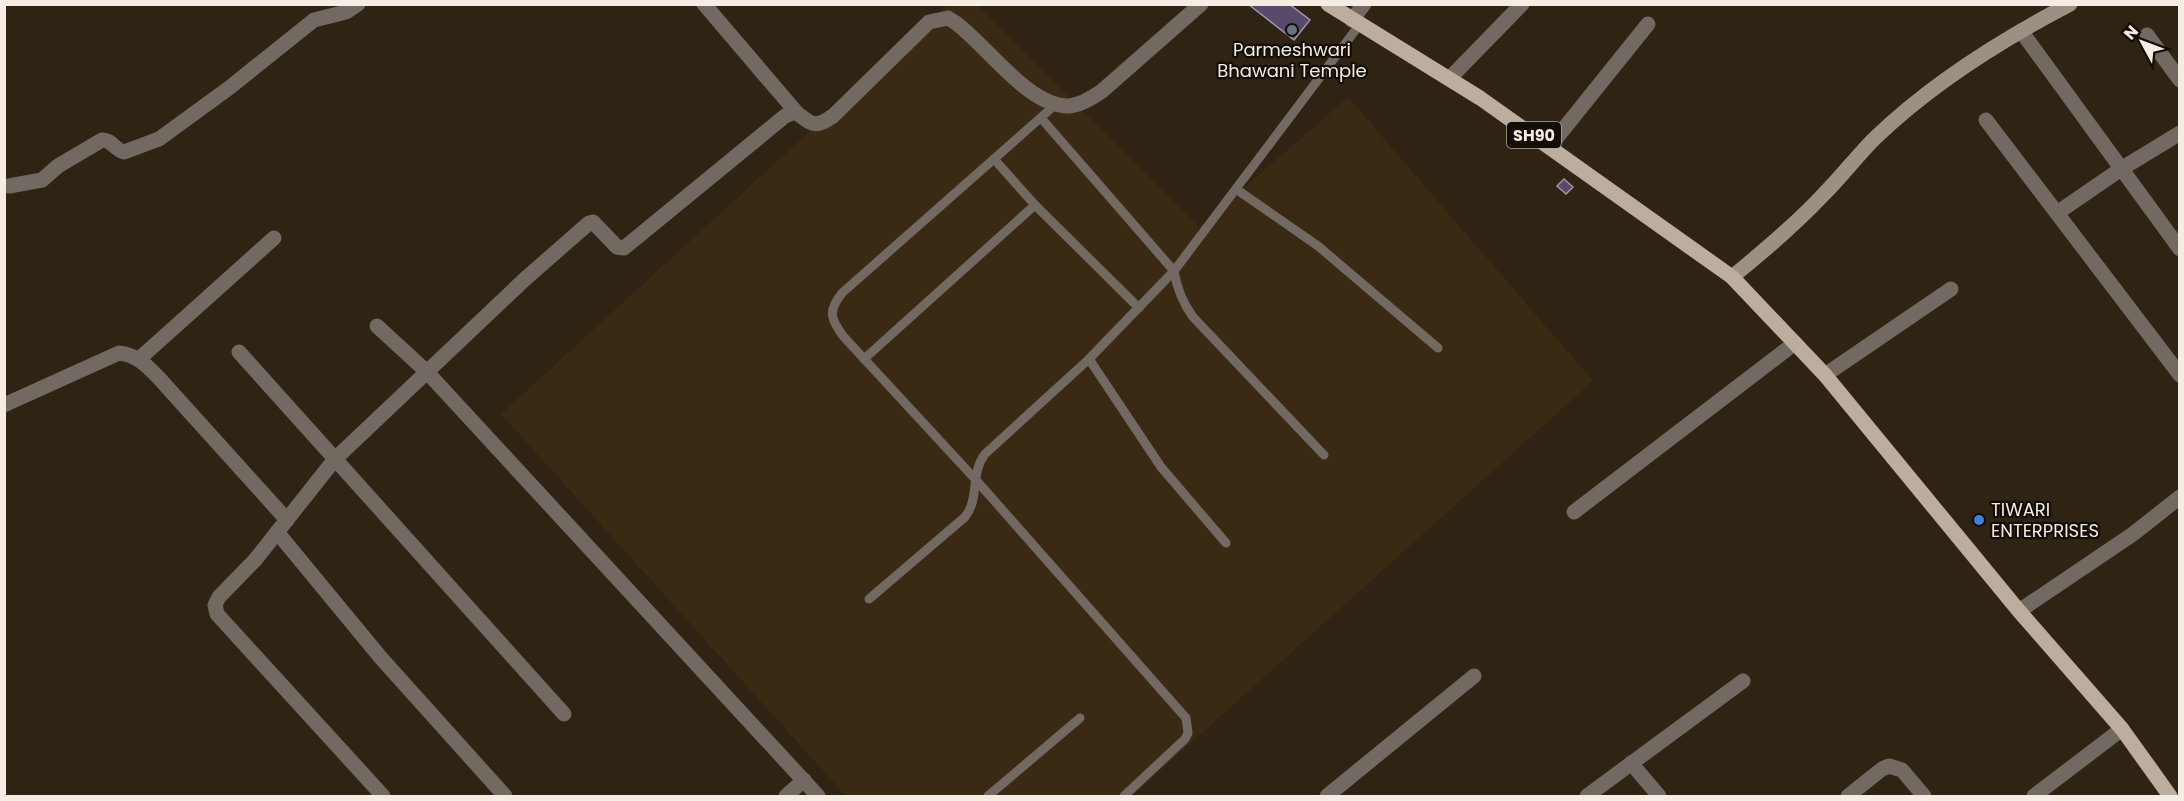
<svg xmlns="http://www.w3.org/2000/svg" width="2184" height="801" viewBox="0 0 2184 801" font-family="Poppins,sans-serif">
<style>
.built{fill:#3a2a13}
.building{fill:#574a6b;stroke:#9d95ab;stroke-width:1.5}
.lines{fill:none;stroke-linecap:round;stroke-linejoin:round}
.lane{stroke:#716962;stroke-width:9}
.street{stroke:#716962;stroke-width:15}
.secondary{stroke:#9c9084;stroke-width:15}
.primary{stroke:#bdad9e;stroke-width:15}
.worship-dot{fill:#6b7280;stroke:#130d07;stroke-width:2}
.shop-dot{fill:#3f7fe0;stroke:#130d07;stroke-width:2}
.labels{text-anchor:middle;stroke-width:4.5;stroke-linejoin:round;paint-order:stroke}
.shield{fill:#130d07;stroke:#b1aaa1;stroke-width:1.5}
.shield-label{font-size:16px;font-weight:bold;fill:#f5ede3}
.poi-label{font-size:18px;fill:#f5ede3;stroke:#130d07}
</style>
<rect width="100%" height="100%" fill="#2f2313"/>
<polygon class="built" points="949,4 977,5 1199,227 1348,97 1593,381 1132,796 846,796 501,414"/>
<g class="building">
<polygon points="1248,4 1289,4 1310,20 1294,40"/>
<polygon points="1564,179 1573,187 1566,194 1557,186"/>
</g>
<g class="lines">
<g class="lane">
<path d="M 1055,105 L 842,293 C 828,311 830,318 843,336 L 976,480 L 1186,718 L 1188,733 L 1185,739 L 1124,796"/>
<path d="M 1041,118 L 1174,271 C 1177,289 1182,302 1193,317 L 1324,455"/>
<polyline points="994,159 1035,205 1139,308"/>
<polyline points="1236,189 1318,246 1438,348"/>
<polyline points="864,359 1035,205"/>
<polyline points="1089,359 1161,467 1226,543"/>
<path d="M 869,599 L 965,517 C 980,498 970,473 985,454 L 1089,359 L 1174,271 L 1360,24"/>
<polyline points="988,796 1080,718"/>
</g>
<g class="street">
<polyline points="704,4 797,113"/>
<polyline points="1352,20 1364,4"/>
<polyline points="2021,31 2180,249"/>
<polyline points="2147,35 2180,80"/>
<polyline points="1449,79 1522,4"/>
<polyline points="1986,120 2180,375"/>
<polyline points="1550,146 1648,24"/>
<path d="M 9,186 L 42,180 L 58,166 L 102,140 C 111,139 115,150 124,152 L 159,139 L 229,88 L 314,20 L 346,12 L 358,4"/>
<polyline points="2057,213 2121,169 2180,133"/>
<polyline points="377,326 427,372 818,796"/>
<polyline points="239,352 564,714"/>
<polyline points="139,359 274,238"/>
<polyline points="1825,375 1951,289"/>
<path d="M 4,405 L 119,353 C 137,355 146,365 158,377 L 287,520"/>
<polyline points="1574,512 1795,343"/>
<polyline points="277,532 381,658 505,796"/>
<polyline points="2019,611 2133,534 2180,497"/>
<polyline points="1631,763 1659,796"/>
<path d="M 383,796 L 217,614 L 215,605 L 219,597 L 255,560 L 335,459 L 525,279 L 589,223 L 593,222 L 617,247 L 624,248 L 785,116 L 795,112 C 812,123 813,130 833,116 L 929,22 L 948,18 L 956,23 C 987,46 1029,107 1069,106 C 1081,105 1092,98 1102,91 L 1201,4"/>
<polyline points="786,796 804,780"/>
<polyline points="1327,796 1474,676"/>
<polyline points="1587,796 1743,681"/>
<polyline points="1848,796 1882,769 1889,766 1902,770 1924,796"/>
<polyline points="2034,796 2122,729"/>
</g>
<path class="secondary" d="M 1732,277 C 1764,251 1795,225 1823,195 C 1841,177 1857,156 1875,138 C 1932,83 2001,40 2070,4"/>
<polyline class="primary" points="1328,4 1480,98 1732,277 1825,375 2019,611 2122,729 2170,796"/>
</g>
<circle class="worship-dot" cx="1292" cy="30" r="6"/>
<circle class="shop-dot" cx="1979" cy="520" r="6"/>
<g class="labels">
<rect class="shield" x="1507" y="122" width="54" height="26" rx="4.5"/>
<g class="shield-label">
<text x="1534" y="141">SH90</text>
</g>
<g class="poi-label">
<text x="1292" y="56">Parmeshwari<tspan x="1292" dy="21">Bhawani Temple</tspan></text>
<text x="1991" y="516" text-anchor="start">TIWARI<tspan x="1991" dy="21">ENTERPRISES</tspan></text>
</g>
</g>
<rect width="2184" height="801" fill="none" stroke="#f5ede3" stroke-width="12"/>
<g transform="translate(2142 42) rotate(311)" stroke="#130d07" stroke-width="4.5" paint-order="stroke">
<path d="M0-4.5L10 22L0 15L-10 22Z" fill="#f5ede3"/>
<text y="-9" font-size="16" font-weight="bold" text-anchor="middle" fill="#f5ede3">N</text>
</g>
</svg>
